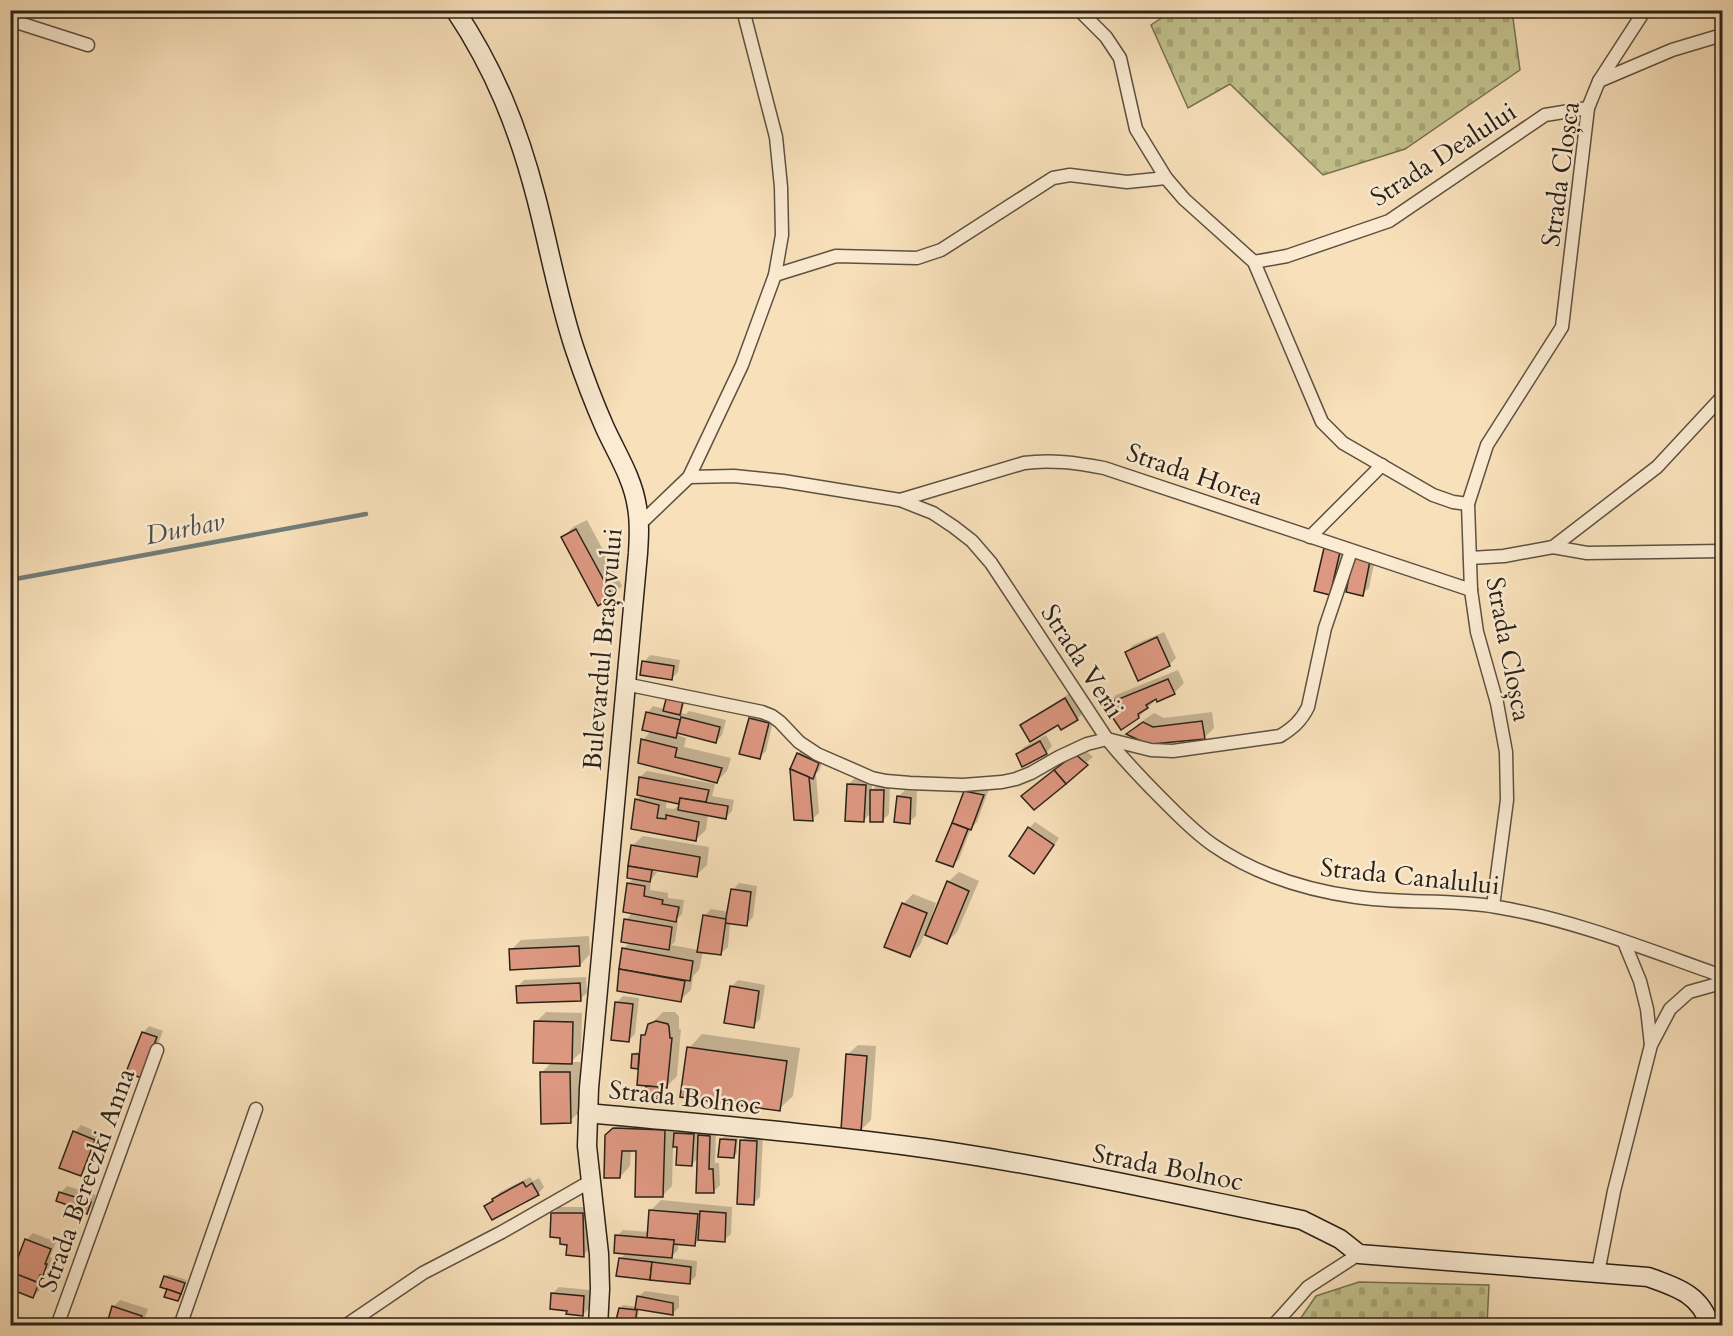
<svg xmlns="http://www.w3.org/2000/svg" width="1733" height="1336" viewBox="0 0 1733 1336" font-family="Cardo,serif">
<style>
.cemetery{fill:url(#cemetery-stones);stroke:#767152;stroke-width:1.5}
.shadow{fill:#0003;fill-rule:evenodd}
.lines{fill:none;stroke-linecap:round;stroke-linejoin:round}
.stream{stroke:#727d79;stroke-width:4.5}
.building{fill:#de9882;stroke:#2a2117;stroke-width:1.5}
.street-casing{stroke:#5e5140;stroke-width:15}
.secondary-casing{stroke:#2a2117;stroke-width:21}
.street{stroke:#faebd2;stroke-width:12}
.secondary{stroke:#faebd2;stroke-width:18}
.labels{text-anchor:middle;stroke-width:5;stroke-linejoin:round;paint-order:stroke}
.street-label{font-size:26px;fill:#2a2117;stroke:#faebd2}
.water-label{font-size:27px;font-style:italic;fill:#4e4f48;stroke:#faebd2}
</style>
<defs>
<pattern id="cemetery-stones" width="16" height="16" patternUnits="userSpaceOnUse" patternTransform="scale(1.5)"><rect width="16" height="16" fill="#c2c18c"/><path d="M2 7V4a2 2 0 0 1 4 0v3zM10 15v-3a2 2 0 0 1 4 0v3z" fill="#a7a678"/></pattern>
</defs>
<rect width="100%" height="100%" fill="#f8e0ba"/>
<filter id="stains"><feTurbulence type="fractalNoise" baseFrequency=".00333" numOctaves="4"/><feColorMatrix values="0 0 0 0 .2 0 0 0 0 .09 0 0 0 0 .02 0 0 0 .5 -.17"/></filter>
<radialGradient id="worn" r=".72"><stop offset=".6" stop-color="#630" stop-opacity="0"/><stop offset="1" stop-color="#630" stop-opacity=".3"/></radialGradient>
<g class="cemetery">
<polygon points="1172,11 1512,11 1520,70 1405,149 1323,175 1230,84 1188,108 1151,25"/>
<polygon points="1359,1282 1489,1285 1487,1325 1296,1325 1316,1296"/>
</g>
<g class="shadow">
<polygon points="587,520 622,586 612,596 563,537 573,527"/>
<polygon points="1332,542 1345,545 1336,587 1329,593 1325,549"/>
<polygon points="1361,552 1376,555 1369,588 1362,594"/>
<polygon points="1164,632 1176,658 1169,665 1127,652 1133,645"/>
<polygon points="650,655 680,660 678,672 672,678 644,662"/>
<polygon points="1178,670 1184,683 1174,693 1157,698 1139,717 1106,705 1116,695"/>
<polygon points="1072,692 1084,712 1077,719 1062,728 1058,723 1022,725 1029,719"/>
<polygon points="670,696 685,700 682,710 680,713 686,714 689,711 726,720 722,735 716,741 679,732 677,735 686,738 684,747 731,758 727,771 717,781 643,740 652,730 647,713 653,706 665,709 668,699"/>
<polygon points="757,712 774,717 766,751 759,758 750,719"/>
<polygon points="1212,712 1214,728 1204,738 1129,734 1138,724 1154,713 1164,718"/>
<polygon points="1046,735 1052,746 1046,753 1017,754 1024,747"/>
<polygon points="804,747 825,756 819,771 816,774 819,813 812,819 798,754"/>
<polygon points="1083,748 1093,757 1034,808 1023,796"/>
<path d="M 647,771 L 715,784 L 712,796 L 734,800 L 732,811 L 725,818 L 708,814 L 706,830 L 695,840 L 633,828 L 636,800 L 642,795 L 640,777 ZM 667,800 L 681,802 L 680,806 L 678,806 L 674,809 L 666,808 Z"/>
<polygon points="855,778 872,779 872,790 878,784 890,784 889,814 882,821 871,813 864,820 849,784"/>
<polygon points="972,785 989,789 977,822 971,828 959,859 953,865 938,860 965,792"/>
<polygon points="905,790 917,791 916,816 909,822 898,797"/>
<polygon points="1035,822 1059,838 1041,865 1034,872 1029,828"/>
<polygon points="643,836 709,847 707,865 696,875 633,865 633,868 657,872 651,880 650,890 668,893 668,898 684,900 682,914 676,920 678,921 675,942 671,945 699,950 704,916 711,909 729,912 733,890 739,883 757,886 753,917 746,924 730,922 728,947 721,953 703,951 699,970 693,976 691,990 680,1000 618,990 623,949 630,942 626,920 633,912 628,884 634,878 628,876 632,846"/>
<polygon points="959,872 979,881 957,932 947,942 925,933 920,945 910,955 903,904 913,894 936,903 932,915 934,916 948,882"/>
<polygon points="589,936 590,954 580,965 511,950 521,940"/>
<polygon points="586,977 587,993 580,999 518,986 524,980"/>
<polygon points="738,980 765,985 760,1019 753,1026 731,987"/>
<polygon points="623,996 639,998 635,1034 629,1040 616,1003"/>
<polygon points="546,1012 582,1013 581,1052 571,1062 580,1062 580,1111 570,1121 541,1073 552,1062 536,1022"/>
<polygon points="663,1012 675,1012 679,1017 679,1029 681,1029 677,1076 667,1086 661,1086 660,1095 658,1098 647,1086 649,1085 640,1068 633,1067 634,1055 636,1052 641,1052 643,1036 647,1031 648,1027"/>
<polygon points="149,1026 163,1031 148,1069 143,1033"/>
<polygon points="702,1034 800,1048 793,1096 779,1109 689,1048"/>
<polygon points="858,1045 876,1046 871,1120 861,1130 847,1055"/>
<polygon points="624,1119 674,1120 674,1135 682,1127 700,1128 700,1135 706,1129 716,1130 715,1163 719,1163 720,1185 713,1192 698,1158 692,1164 679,1146 673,1146 672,1186 662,1196 638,1149 631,1149 630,1166 620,1177 607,1136"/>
<polygon points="81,1125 100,1133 87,1168 80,1174 75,1132"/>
<polygon points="748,1134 763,1135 760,1197 754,1203 742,1141"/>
<polygon points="724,1137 738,1138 737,1153 734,1156 721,1140"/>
<polygon points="530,1177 533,1181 539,1178 544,1187 538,1194 486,1206 500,1192"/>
<polygon points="67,1186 96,1195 93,1205 87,1212 58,1200 61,1192"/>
<polygon points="661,1200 732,1207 731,1234 724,1240 700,1239 695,1244 678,1243 678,1250 670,1258 697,1261 696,1276 689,1283 620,1259 627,1252 617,1236 623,1230 649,1232 651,1210"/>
<polygon points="560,1207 589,1207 590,1249 583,1255 568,1243 553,1213"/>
<polygon points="33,1233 56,1242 50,1257 52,1258 49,1267 44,1272 43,1276 45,1276 40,1290 33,1296 26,1240"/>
<polygon points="168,1274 187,1280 181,1297 178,1300 168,1288 165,1277"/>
<polygon points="559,1287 590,1290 589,1308 583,1315 552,1294"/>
<polygon points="645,1291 679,1296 679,1307 672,1314 639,1308 638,1318 635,1321 620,1308 623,1305 637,1307 638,1297"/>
<polygon points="120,1300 148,1309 142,1326 112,1326 114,1321 110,1319 114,1306"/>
</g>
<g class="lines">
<polyline class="stream" points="10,580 366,514"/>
</g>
<g class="building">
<polygon points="576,529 613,597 598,606 561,537"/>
<polygon points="1324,548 1340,552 1330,595 1314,591"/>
<polygon points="1353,557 1370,561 1363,596 1346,592"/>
<polygon points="1157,637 1170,666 1138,681 1125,652"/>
<polygon points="642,661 674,666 672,680 640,675"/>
<polygon points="1168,679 1175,694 1157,702 1156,699 1146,705 1148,708 1138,714 1139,718 1121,730 1104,705"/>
<polygon points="1065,698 1078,720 1061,730 1058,725 1030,742 1020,725"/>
<polygon points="666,699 683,702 680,715 663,711"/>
<polygon points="646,712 681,720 676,738 642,730"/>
<polygon points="681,717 720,727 716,743 677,733"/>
<polygon points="749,718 769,723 760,759 739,754"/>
<polygon points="1202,721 1205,739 1152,744 1143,742 1126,734 1143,722 1153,727"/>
<polygon points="641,739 677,748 675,757 722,768 717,783 638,763"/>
<polygon points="1040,741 1047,754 1022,767 1016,754"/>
<polygon points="797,753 819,763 813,779 790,769"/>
<polygon points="1075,754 1088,765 1066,784 1054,770"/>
<polygon points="790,769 809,777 813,821 794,820"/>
<polygon points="1054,770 1066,784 1034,810 1021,796"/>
<polygon points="639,777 709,790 706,802 680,798 679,804 637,795"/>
<polygon points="847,784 866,785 864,822 845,821"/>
<polygon points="870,790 884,790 883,822 870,822"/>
<polygon points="964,791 984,795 971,830 952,823"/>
<polygon points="897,796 911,798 910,824 894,822"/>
<polygon points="680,798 728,806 726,819 678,810"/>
<polygon points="635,799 659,805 657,818 666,819 666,815 699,822 696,841 631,829"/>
<polygon points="952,823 968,829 953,867 936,861"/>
<polygon points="1028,827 1054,845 1034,874 1009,856"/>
<polygon points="631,845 700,857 697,877 628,866"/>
<polygon points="628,866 652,870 650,882 627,878"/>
<polygon points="947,881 969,891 947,944 925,935"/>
<polygon points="627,883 645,886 644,896 663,900 662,904 679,907 676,922 623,912"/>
<polygon points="731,889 751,892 747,926 725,923"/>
<polygon points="902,903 927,913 910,957 884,947"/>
<polygon points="703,915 726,919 721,955 697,952"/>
<polygon points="624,919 672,927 669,950 621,942"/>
<polygon points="579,946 580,966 510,970 509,949"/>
<polygon points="622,948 693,961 690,981 619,969"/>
<polygon points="619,969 685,981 681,1002 617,991"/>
<polygon points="580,983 581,1001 517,1003 516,986"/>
<polygon points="730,986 759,991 754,1028 724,1023"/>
<polygon points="615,1002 633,1004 629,1042 611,1040"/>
<polygon points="534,1021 573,1022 572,1064 533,1063"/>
<polygon points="656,1021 668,1024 669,1027 670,1038 672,1038 667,1088 637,1085 641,1035 645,1035 648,1024"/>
<polygon points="142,1032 157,1037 141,1078 126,1072"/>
<polygon points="687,1047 787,1061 780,1111 680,1097"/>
<polygon points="632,1054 639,1054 638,1069 631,1068"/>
<polygon points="846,1054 867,1056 861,1131 841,1130"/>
<polygon points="540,1072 570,1072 571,1123 541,1124"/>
<polygon points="646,1086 659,1087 658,1099 645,1098"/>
<polygon points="613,1128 665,1130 663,1197 635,1197 636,1151 622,1151 620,1178 604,1178 605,1135"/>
<polygon points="73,1131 95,1140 81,1176 59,1168"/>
<polygon points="674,1133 694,1134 692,1166 676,1165 677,1147 673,1147"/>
<polygon points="698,1135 710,1136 709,1169 713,1169 714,1193 696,1193"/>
<polygon points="720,1139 736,1140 734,1158 718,1157"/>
<polygon points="740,1140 757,1141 754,1205 737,1204"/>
<polygon points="523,1182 526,1187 532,1183 539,1195 492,1220 484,1206 493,1201 492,1199"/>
<polygon points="59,1192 91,1202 87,1214 82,1212 82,1214 72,1211 73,1207 56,1201"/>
<polygon points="649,1210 698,1214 695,1246 673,1244 674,1240 647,1238"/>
<polygon points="700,1211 726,1213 725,1242 698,1240"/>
<polygon points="551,1213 583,1213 584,1257 566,1255 567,1245 560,1244 560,1238 550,1237"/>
<polygon points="615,1235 674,1240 672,1258 614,1253"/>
<polygon points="25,1239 51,1249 45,1264 47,1264 43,1276 40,1275 37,1282 12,1273"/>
<polygon points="619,1258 652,1262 650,1280 616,1276"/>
<polygon points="652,1262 691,1267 690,1284 650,1280"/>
<polygon points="14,1273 39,1283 33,1298 10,1289 10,1282"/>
<polygon points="164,1276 185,1283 181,1294 160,1287"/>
<polygon points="167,1289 181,1294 178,1301 164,1297"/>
<polygon points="551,1293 584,1296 583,1316 566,1314 567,1311 550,1309"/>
<polygon points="637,1296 673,1303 673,1315 635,1309"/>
<polygon points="112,1306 142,1316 139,1326 110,1326 112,1321 108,1320"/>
<polygon points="619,1308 637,1310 635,1322 616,1320"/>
</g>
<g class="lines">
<defs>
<g id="street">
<polyline points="1079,10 1106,37 1120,58 1136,129 1166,178 1184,199 1254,262 1322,422 1343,443 1433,495 1453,502 1468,504"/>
<polyline points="10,20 88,45"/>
<polyline points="1599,81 1672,50 1722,35"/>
<polyline points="1254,262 1287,256 1389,221 1545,115 1588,108"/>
<polyline points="775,275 836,256 917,258 941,250 1053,178 1070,175 1127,182 1166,178"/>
<path d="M 689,477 L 734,476 L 783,481 L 900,500 L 933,513 L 954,527 L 972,541 L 991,563 L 1107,739 C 1124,760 1143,780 1162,799 C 1178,815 1194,832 1213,845 C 1255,874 1306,890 1356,897 C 1402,904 1452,899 1497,907 C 1575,920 1648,950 1722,976"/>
<path d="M 900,500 L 1024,463 C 1051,459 1077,463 1104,468 L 1471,590"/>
<polyline points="640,524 689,477 742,365 775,275 782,235 781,187 776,137 743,10"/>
<polyline points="1310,537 1382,465"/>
<polyline points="1553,547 1587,553 1722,551"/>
<polyline points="1470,558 1504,556 1553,547 1657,467 1722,397"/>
<path d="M 625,684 L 762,712 L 772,716 L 780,722 L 799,742 L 817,754 L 872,778 L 886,781 L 910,783 L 963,785 L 1002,782 L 1016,779 L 1031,773 L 1059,757 L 1087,744 L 1107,739 L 1151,750 L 1173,751 L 1280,736 C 1293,728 1301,721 1308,707 L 1325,628 L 1351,551"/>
<polyline points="1493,906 1507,800 1506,752 1497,703 1477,632 1471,590 1468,504 1487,445 1562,327 1588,108 1599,81 1643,13 1647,10"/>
<polyline points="1624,942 1640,981 1647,1009 1651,1045"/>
<polyline points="1598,1273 1614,1191 1651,1045 1670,1009 1689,992 1714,985 1722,985"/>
<polyline points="57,1326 157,1050"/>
<polyline points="180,1326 256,1109"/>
<polyline points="345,1326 423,1273 502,1232 591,1181"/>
<polyline points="1273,1326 1308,1287 1359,1254"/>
</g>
<g id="secondary">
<path d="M 455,10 C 495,70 518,128 536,197 C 549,247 558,298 574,347 C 583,374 593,401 605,428 C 617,454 633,479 637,507 C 640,523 639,537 638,553 L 589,1088 L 587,1146 L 599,1254 L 600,1289 L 598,1326"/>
<path d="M 588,1113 C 702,1124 817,1133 931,1149 C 1056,1167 1179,1195 1302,1220 L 1340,1239 L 1359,1254 L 1648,1277 C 1676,1287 1701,1294 1710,1326"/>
</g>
</defs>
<use href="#street" class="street-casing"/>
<use href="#secondary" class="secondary-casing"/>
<use href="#street" class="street"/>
<use href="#secondary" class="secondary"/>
</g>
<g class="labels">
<g class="street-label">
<text transform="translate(1443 154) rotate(-33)" y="9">Strada Dealului</text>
<text transform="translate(1560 174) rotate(-82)" y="9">Strada Cloșca</text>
<text transform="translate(1195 474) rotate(19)" y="9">Strada Horea</text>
<text transform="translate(602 649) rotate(-85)" y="9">Bulevardul Brașovului</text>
<text transform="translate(1509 649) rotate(79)" y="9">Strada Cloșca</text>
<text transform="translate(1083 661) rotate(57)" y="9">Strada Verii</text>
<text transform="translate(1410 876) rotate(6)" y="9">Strada Canalului</text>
<text transform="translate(685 1097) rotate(6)" y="9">Strada Bolnoc</text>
<text transform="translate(1168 1167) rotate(11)" y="9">Strada Bolnoc</text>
<text transform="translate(86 1180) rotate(-70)" y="9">Strada Bereczki Anna</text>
</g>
<g class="water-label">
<text transform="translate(185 528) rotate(-11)" y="9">Durbav</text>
</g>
</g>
<rect width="1733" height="1336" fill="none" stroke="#f8e0ba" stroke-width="36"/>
<rect x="12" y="12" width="1709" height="1312" fill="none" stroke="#2a2117" stroke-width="3"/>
<rect x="18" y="18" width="1697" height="1300" fill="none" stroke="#2a2117" stroke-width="1.5"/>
<rect width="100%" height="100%" filter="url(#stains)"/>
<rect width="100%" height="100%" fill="url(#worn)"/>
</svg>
